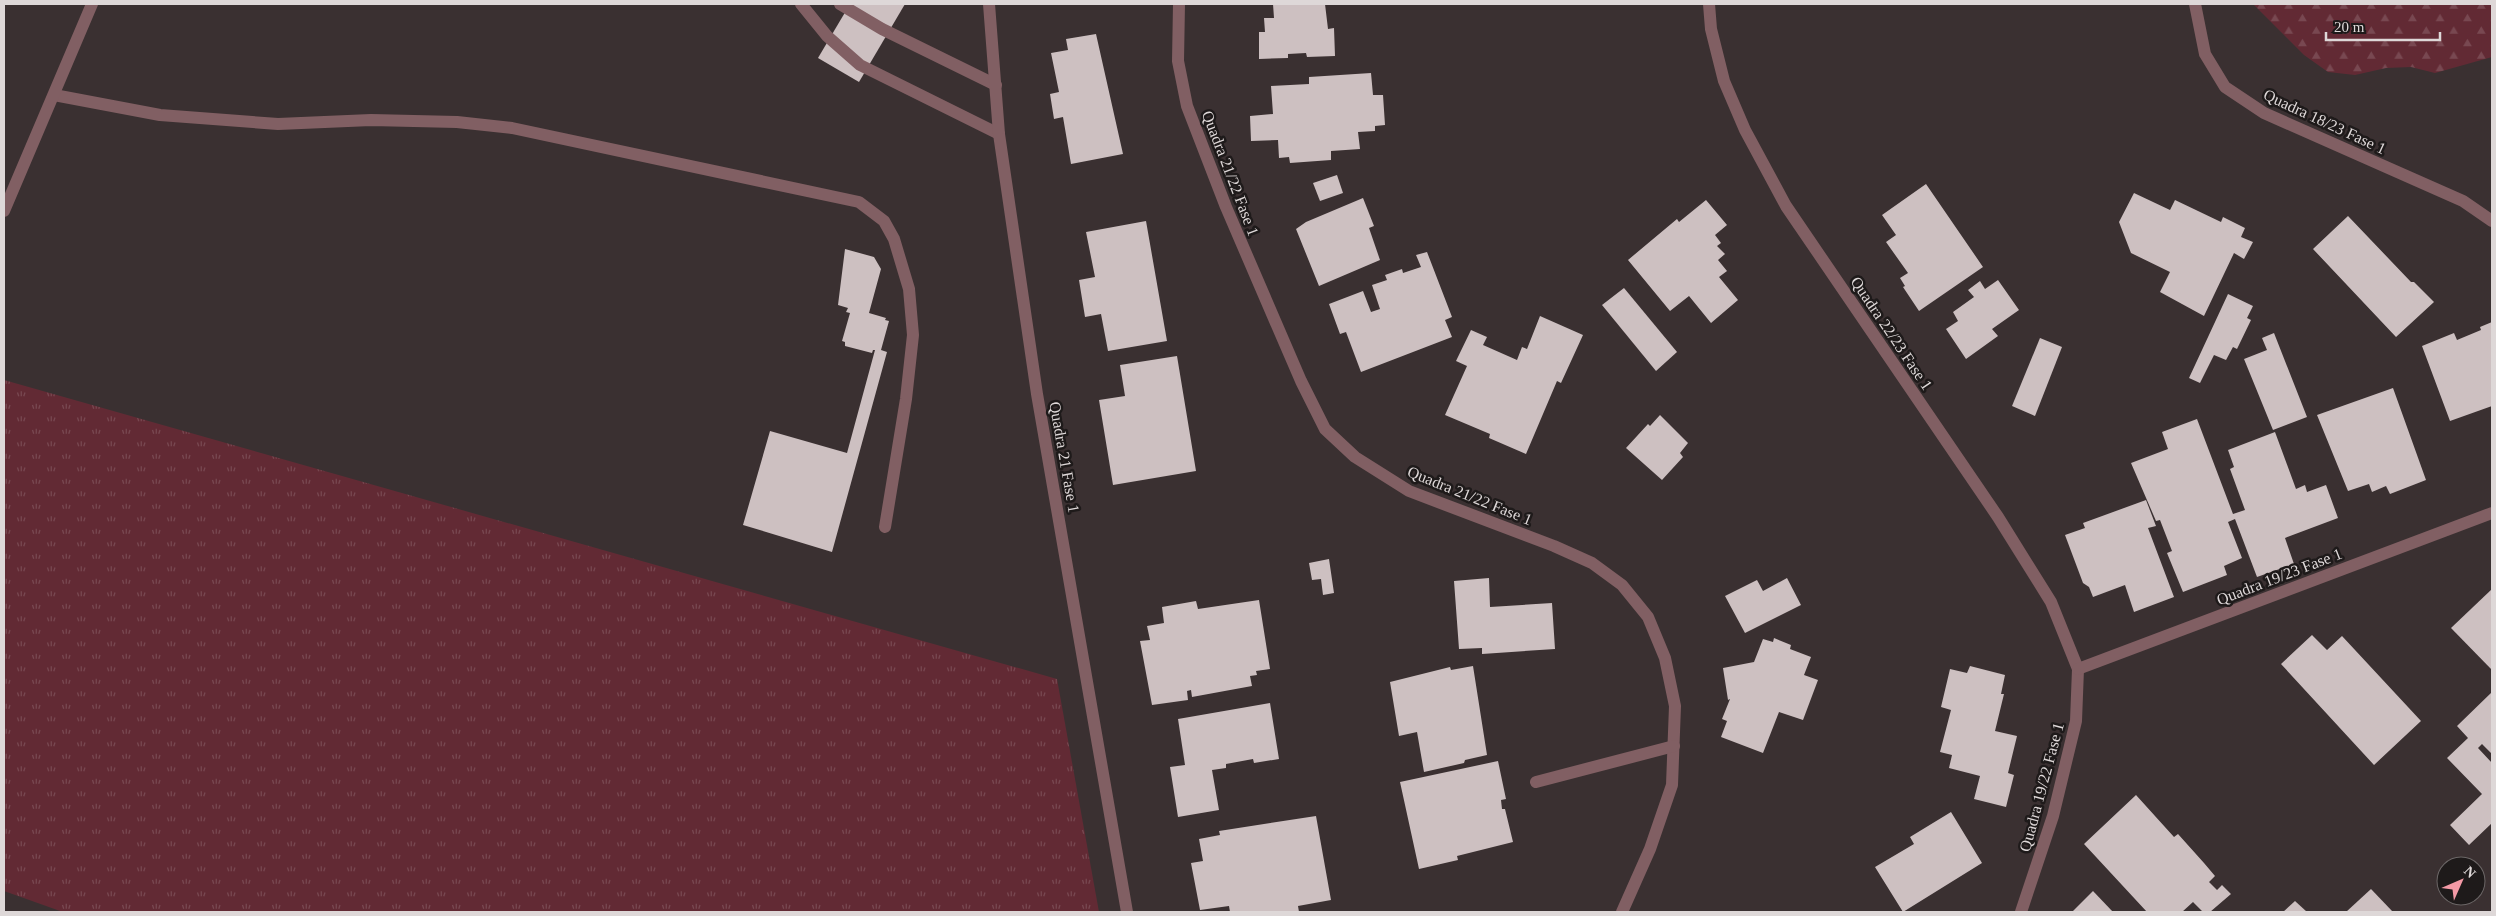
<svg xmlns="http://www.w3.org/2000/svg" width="2496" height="916" viewBox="0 0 2496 916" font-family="'Times New Roman',serif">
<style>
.grass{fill:url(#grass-tufts)}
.forest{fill:url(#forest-firs)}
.building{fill:#cdc0c1}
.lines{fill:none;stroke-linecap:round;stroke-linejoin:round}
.minor{stroke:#815f63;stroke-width:12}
.labels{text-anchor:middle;stroke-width:5;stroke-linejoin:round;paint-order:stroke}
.street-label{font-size:16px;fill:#ded8d8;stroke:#1e1a1a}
</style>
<defs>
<pattern id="grass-tufts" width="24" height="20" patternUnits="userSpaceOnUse" patternTransform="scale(1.25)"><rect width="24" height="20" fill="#622a34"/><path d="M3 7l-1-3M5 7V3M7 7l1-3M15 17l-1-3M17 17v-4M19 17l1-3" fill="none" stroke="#784851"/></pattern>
<pattern id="forest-firs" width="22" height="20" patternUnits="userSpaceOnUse" patternTransform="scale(1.25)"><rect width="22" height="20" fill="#622a34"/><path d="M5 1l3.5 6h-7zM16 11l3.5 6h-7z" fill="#784851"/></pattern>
</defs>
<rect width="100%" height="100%" fill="#3a3031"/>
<polygon class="grass" points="4,380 1057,679 1099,912 63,912 4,891"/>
<polygon class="forest" points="2253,4 2492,4 2492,57 2435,73 2411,67 2386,68 2355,75 2328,72 2304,55"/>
<g class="building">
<polygon points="850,4 905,4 859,82 818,58"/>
<polygon points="1273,4 1325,4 1328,29 1334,28 1335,56 1307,57 1306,53 1288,54 1288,58 1259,59 1259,32 1265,32 1264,18 1274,18"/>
<polygon points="1096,34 1123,154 1071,164 1063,117 1054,119 1050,94 1059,92 1051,53 1068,50 1066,39"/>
<polygon points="1371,73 1373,95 1383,95 1385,125 1375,126 1375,131 1358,132 1360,149 1331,151 1331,160 1290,163 1289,157 1279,158 1278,140 1251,141 1250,116 1273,114 1271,86 1309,84 1309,77"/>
<polygon points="1337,175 1343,193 1320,201 1313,183"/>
<polygon points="1926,184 1983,267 1919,311 1903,287 1905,286 1900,278 1908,273 1886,242 1896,235 1882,215"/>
<polygon points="2134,193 2170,210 2175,200 2221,222 2223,217 2245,228 2241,237 2253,242 2244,259 2234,253 2204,316 2160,292 2170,272 2131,253 2119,222"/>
<polygon points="1363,198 1374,226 1369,228 1380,260 1319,286 1296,229 1306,222"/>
<polygon points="1706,200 1727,225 1715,235 1721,243 1717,246 1725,254 1718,260 1727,271 1719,277 1738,300 1711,323 1689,296 1670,311 1628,260 1677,219 1679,222"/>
<polygon points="2348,216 2411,282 2414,282 2434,302 2396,337 2313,249"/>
<polygon points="1146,221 1167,341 1108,351 1101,314 1085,317 1079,280 1095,277 1086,232"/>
<polygon points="845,249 874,257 881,269 869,313 886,318 885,320 889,321 881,350 887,352 832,552 743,525 770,431 847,453 875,350 873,350 872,353 845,346 845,342 842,341 850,313 846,312 848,308 838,305"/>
<polygon points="1427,252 1452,317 1445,320 1452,337 1361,372 1346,332 1340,334 1329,304 1363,291 1371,312 1380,309 1372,285 1387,280 1385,275 1402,269 1403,273 1421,267 1416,255"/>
<polygon points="1998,280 2019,310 1992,329 1998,336 1966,359 1946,329 1958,321 1953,312 1974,297 1968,290 1980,281 1985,289"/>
<polygon points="1624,288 1677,352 1656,371 1602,305"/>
<polygon points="2228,294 2253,306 2247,318 2251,320 2237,349 2233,347 2226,360 2214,355 2200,383 2189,378"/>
<polygon points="1540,316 1583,335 1561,383 1557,381 1526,454 1489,438 1490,434 1445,415 1467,366 1456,361 1471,330 1487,337 1483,345 1517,360 1522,347 1527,349"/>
<polygon points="2492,322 2492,406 2450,421 2422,346 2454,333 2457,340 2481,330 2480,327"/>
<polygon points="2274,333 2307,417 2273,430 2244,359 2267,350 2262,338"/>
<polygon points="2040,338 2062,347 2035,416 2012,406"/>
<polygon points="1177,356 1196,471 1113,485 1099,400 1125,396 1120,365"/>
<polygon points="2393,388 2426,480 2390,494 2386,486 2372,492 2369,484 2348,491 2317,415"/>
<polygon points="1660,415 1688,443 1680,453 1683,457 1662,480 1626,448 1648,424 1650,426"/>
<polygon points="2197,419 2233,514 2245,510 2230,469 2234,467 2228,450 2275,432 2296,489 2305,485 2307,492 2326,485 2338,518 2285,538 2294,564 2257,577 2235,519 2228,522 2242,558 2224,566 2227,575 2183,592 2167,553 2172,551 2160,520 2156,521 2131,463 2168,449 2162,432"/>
<polygon points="2146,500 2156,526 2148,528 2174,597 2134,612 2125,585 2093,597 2089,587 2083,583 2065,535 2085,528 2083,523"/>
<polygon points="1329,559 1334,593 1323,595 1321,579 1312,580 1309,563"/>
<polygon points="1489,578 1490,607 1552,603 1555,649 1482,654 1482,648 1459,649 1454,581"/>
<polygon points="1787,578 1801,605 1745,633 1725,596 1757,580 1763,591"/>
<polygon points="2492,589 2492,670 2451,628"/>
<polygon points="1259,600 1270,669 1256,671 1257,675 1250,676 1252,686 1192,697 1191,690 1187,691 1188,700 1152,705 1140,641 1150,640 1147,626 1164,623 1162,607 1196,601 1198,609"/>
<polygon points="2312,635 2327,650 2342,636 2421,721 2374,765 2281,664"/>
<polygon points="1774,638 1791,645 1790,649 1811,657 1804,675 1818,680 1803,720 1779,712 1763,753 1721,737 1727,721 1722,719 1730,699 1728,700 1723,668 1754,662 1763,639 1773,642"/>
<polygon points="1473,666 1487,755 1465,760 1464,763 1424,772 1417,732 1399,736 1390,682 1450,667 1451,670"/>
<polygon points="1970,666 2005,675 2001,694 2004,694 1995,731 2017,736 2008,773 2014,775 2006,807 1974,799 1980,776 1949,768 1952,755 1940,752 1951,710 1941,707 1950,669 1967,673"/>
<polygon points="2492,692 2492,754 2482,744 2478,748 2492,763 2492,823 2469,845 2450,825 2482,794 2447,758 2468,738 2457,726"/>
<polygon points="1270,703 1279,759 1254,763 1253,759 1226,764 1226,768 1212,770 1219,810 1178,817 1170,767 1185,765 1178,719"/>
<polygon points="1498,761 1506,799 1501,800 1502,809 1505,809 1513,842 1457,856 1458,860 1419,869 1400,782"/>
<polygon points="2136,795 2174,837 2178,834 2204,863 2215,876 2209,882 2217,890 2222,885 2231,894 2210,912 2203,912 2193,902 2182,912 2147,912 2084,844"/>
<polygon points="1951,812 1982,863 1903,912 1875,867 1914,844 1910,837"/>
<polygon points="1316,816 1331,900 1298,906 1299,912 1230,912 1229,906 1200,910 1191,863 1203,861 1199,839 1220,835 1219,831"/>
<polygon points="2371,889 2393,912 2346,912"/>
<polygon points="2093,891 2113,912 2072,912"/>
<polygon points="2295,901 2307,912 2283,912"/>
</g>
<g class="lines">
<g class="minor">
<polyline points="801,4 827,36 860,65 999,134"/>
<polyline points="840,4 882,29 996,85"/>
<polyline points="989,4 999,134 1037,394 1127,912"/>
<polyline points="1179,4 1178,61 1187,106 1226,207 1301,381 1325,429 1355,457 1409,491 1554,546 1592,563 1622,585 1648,617 1665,658 1675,706 1672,785 1650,849 1622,912"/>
<polyline points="1709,4 1711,29 1724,81 1745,130 1786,206 1998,517 2051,602 2078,669 2076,721 2053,816 2021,912"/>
<polyline points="2195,4 2205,54 2225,87 2264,113 2463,201 2492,221"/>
<polyline points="54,95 160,115 278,124 371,120 457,122 512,128 859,202 884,221 894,239 909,289 913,335 906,399 885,527"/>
<polyline points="4,211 92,4"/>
<polyline points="2078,669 2492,513"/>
<polyline points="1536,782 1674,746"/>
</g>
</g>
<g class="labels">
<g class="street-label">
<text transform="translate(2325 121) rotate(25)" y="6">Quadra 18/23 Fase 1</text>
<text transform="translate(1231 173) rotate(69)" y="6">Quadra 21/22 Fase 1</text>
<text transform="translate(1892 333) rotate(56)" y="6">Quadra 22/23 Fase 1</text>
<text transform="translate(1065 457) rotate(80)" y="6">Quadra 21 Fase 1</text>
<text transform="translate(1470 495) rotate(22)" y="6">Quadra 21/22 Fase 1</text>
<text transform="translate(2279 576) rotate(-21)" y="6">Quadra 19/23 Fase 1</text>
<text transform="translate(2041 787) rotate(-75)" y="6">Quadra 19/22 Fase 1</text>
</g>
</g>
<rect width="2496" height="916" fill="none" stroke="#ded8d8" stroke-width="10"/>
<g transform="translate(2461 881) rotate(45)"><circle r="24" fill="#1e1a1a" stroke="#6b6666"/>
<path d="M0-4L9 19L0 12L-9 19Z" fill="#f49aa6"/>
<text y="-8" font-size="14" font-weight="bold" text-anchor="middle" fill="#ded8d8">N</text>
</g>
<path d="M2326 32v8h114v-8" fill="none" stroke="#ded8d8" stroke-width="2.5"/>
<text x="2334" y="32" font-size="15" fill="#ded8d8" stroke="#1e1a1a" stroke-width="4" paint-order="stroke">20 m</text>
</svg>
